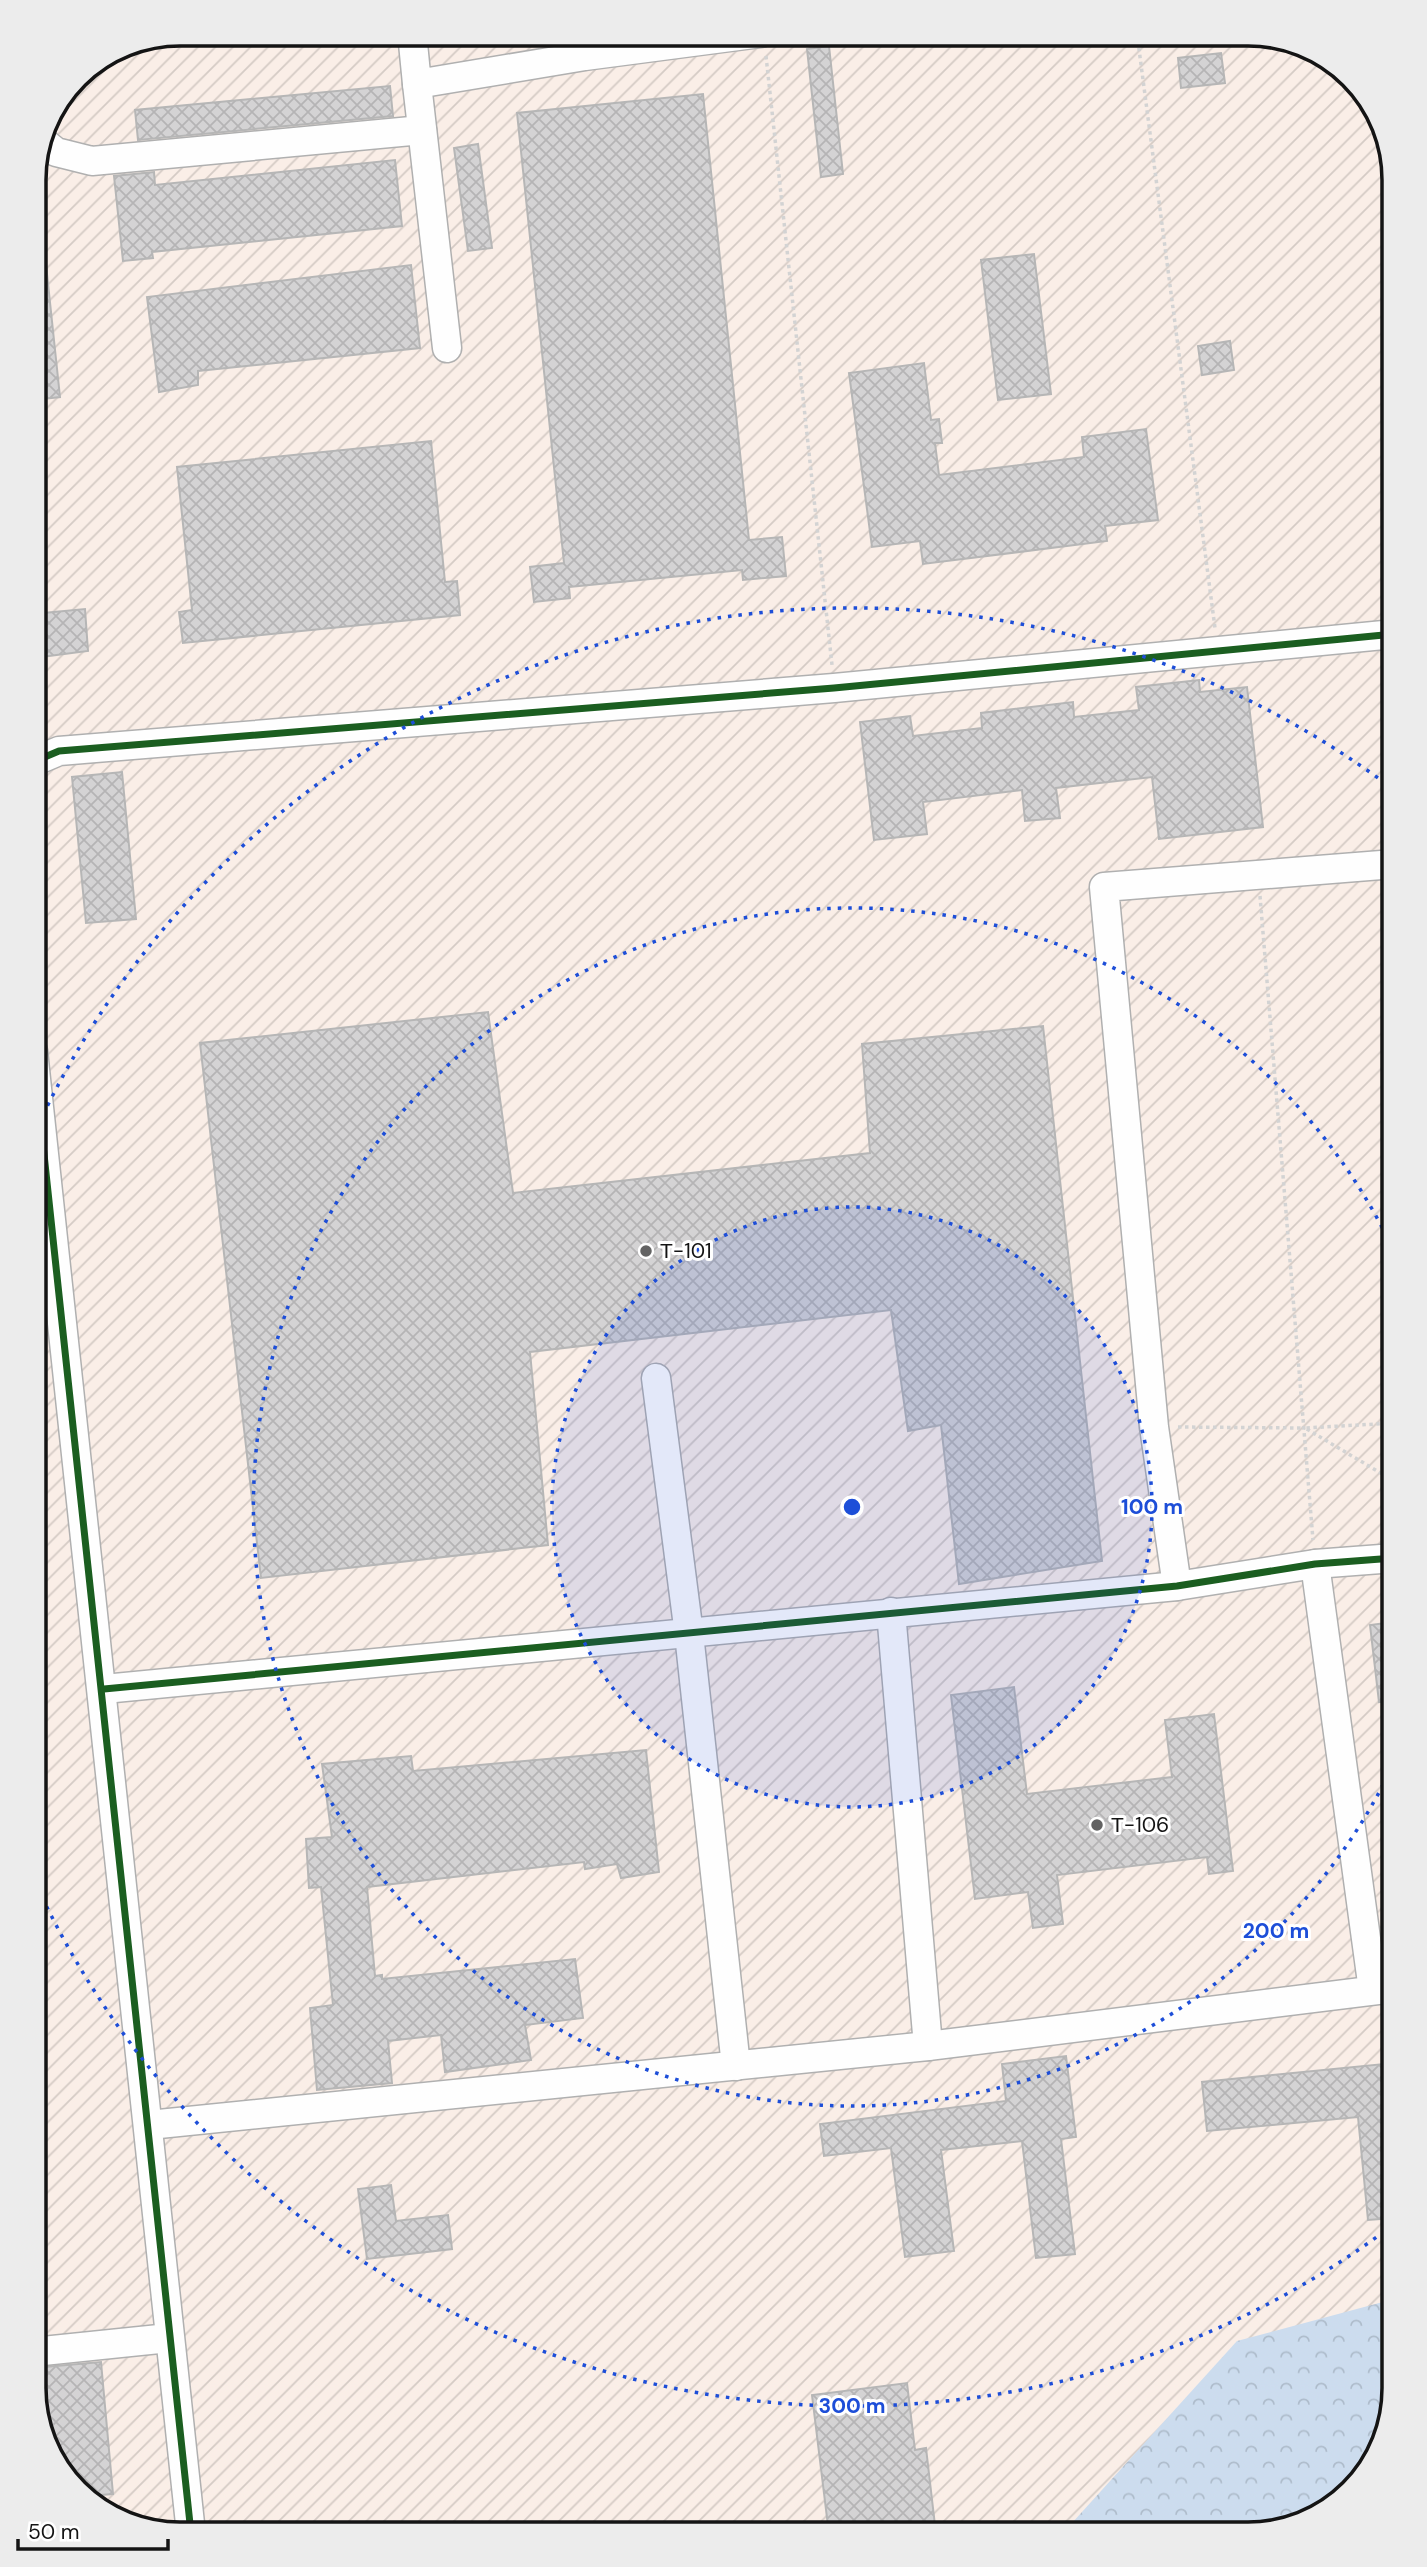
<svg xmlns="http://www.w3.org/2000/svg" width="1427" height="2567" viewBox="0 0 1427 2567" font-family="'DM Sans',sans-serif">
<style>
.industrial{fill:url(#industrial-furrows)}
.forest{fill:url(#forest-crowns)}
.building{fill:url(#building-cross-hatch);stroke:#b6b6b6;stroke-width:2}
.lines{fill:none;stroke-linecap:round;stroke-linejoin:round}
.minor-casing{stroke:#b0b0b0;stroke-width:31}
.path{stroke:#d3d3d3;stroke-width:3.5;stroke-dasharray:3.5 3.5;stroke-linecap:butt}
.minor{stroke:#fefefe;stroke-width:28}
.cycleway-casing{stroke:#fff;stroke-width:11}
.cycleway{stroke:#1b5e20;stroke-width:7}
.ring{fill:none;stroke:#1d4ed8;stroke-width:3.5;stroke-dasharray:3.5 7}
.poi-dot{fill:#636363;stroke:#fff;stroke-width:2.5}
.labels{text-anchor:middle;stroke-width:6;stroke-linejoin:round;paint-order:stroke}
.poi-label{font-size:21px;fill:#141414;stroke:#fff;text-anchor:start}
.rim{fill:none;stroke:#141414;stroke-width:3.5}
.centre{fill:#1d4ed8;stroke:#fff;stroke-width:3.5}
.ring-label{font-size:21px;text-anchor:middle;font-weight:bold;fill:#1d4ed8;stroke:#fff;stroke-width:6;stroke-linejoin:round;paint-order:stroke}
</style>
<defs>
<pattern id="industrial-furrows" width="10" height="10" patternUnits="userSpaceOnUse" patternTransform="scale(1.75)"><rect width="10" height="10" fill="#faeee7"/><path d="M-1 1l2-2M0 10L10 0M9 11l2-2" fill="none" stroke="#d5cbc5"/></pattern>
<pattern id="forest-crowns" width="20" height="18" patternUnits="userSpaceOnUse" patternTransform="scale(1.75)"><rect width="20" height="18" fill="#ccdcee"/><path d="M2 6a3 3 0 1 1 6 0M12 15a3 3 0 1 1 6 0" fill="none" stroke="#aebccb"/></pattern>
<pattern id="building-cross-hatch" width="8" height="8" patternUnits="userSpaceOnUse" patternTransform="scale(1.75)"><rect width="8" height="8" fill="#d4d3d4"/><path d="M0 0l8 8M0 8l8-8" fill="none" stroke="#b5b4b5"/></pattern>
</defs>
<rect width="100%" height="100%" fill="#f6f6f6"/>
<polygon class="industrial" points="179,33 1258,34 1329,58 1379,115 1394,179 1394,2388 1369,2469 1312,2519 1248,2534 170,2533 98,2509 48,2452 33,2388 34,170 45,123 76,76 124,44"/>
<polygon class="forest" points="1394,2299 1394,2388 1369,2469 1312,2519 1248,2534 1062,2534 1237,2341"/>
<g class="building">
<polygon points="829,46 843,174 821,177 807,49"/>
<polygon points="1221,53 1225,83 1181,88 1178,58"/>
<polygon points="390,86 393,116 138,140 135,110"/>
<polygon points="703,94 749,540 782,537 786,576 743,580 742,570 569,587 570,598 534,602 530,567 564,563 517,113"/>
<polygon points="478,144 492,248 468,251 454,148"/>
<polygon points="395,160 402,226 152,252 153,258 123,261 114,176 154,172 155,185"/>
<polygon points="1034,254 1051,394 998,400 981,260"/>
<polygon points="34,255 45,255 60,397 34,400"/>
<polygon points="411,265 420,348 198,371 198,385 159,392 147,297"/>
<polygon points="1230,341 1234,370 1202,375 1198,346"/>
<polygon points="924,363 931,420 939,419 942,443 935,443 939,475 1084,457 1082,437 1146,429 1158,520 1105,526 1107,541 923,564 920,541 872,547 849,373"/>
<polygon points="431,441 445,582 457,581 460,615 183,643 179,612 192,610 177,467"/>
<polygon points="85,609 88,651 33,658 33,614"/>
<polygon points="1199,680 1200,692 1247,687 1263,827 1159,839 1152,777 1056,788 1060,818 1025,821 1022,790 923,802 927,834 874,840 860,722 910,716 913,736 982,728 981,713 1073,702 1074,717 1139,710 1136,687"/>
<polygon points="122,772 136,919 86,923 72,777"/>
<polygon points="488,1012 513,1193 870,1153 862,1044 1043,1026 1102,1561 959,1584 941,1425 908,1431 891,1310 530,1352 548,1545 261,1578 200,1043"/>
<polygon points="1394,1622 1394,1700 1379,1702 1370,1625"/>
<polygon points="1014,1687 1027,1794 1172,1777 1165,1720 1214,1714 1233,1871 1209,1874 1207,1857 1057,1875 1063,1924 1033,1928 1028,1892 975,1899 951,1695"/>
<polygon points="646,1750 659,1872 621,1878 617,1864 585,1869 584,1862 367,1887 375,1976 382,1975 382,1979 575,1959 583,2018 525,2025 531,2060 445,2072 441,2035 388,2041 392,2083 317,2090 310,2008 333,2005 321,1887 309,1888 306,1839 332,1837 322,1764 411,1756 413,1771"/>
<polygon points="1066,2056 1076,2137 1061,2139 1075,2254 1036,2258 1022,2141 941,2150 954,2251 905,2257 891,2148 824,2156 820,2124 1006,2101 1002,2064"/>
<polygon points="1394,2063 1394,2218 1368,2220 1358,2117 1207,2131 1202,2082"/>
<polygon points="391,2185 396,2221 448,2215 452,2249 367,2259 358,2189"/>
<polygon points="101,2362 113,2494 87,2496 48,2452 33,2388 33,2368"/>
<polygon points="907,2383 915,2450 926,2448 936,2534 829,2534 812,2395"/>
</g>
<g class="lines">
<defs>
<g id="minor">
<polyline points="412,33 417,84 585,56 761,33"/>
<polyline points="417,84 447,348"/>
<polyline points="41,140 56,152 92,161 422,130"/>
<polyline points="33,762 59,751 834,688 1394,634"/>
<polyline points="33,1051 191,2533"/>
<polyline points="656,1378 689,1634 736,2066"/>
<polyline points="1315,1564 1373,1990"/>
<polyline points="1177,1586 1154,1427 1104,887 1394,864"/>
<polyline points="891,1612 928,2046"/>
<polyline points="104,1689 1177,1586 1315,1564 1394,1558"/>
<polyline points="149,2125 928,2046 1394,1988"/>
<polyline points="33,2352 169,2338"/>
</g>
</defs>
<use href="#minor" class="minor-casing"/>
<g class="path">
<polyline points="1137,34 1215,628"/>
<polyline points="766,56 832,665"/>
<polyline points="1260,896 1313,1540"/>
<polyline points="1178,1427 1305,1428"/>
<polyline points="1394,1481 1305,1428 1394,1423"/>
</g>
<use href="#minor" class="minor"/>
<defs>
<g id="cycleway">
<polyline points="33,762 59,751 834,688 1394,634"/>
<polyline points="33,1051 191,2533"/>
<polyline points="104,1689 1177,1586 1315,1564 1394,1558"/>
</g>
</defs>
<use href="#cycleway" class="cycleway-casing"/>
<use href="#cycleway" class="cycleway"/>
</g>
<circle cx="852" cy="1507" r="300" fill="#1d4ed8" fill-opacity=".12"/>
<g class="ring">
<circle cx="852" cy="1507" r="300"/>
<path d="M1393 1765A599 599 0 1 1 1393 1249"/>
<path d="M1393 2225A899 899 0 0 1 34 1880M34 1134A899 899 0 0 1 1393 789"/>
</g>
<g class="poi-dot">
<circle cx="646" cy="1251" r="7"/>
<circle cx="1097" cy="1825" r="7"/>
</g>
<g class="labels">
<g class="poi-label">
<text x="660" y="1258">Т-101</text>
<text x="1111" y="1832">Т-106</text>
</g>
</g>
<path d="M0 0H1427V2567H0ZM180 46H1248A134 134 0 0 1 1382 180V2388A134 134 0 0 1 1248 2522H180A134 134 0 0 1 46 2388V180A134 134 0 0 1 180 46Z" fill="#ececec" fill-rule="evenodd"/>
<path class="rim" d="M180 46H1248A134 134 0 0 1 1382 180V2388A134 134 0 0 1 1248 2522H180A134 134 0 0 1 46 2388V180A134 134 0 0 1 180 46Z"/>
<circle cx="852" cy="1507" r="10" class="centre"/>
<g class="ring-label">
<text x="1152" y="1514">100 m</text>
<text x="1276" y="1938">200 m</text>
<text x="852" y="2413">300 m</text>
</g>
<path d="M18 2539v10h150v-10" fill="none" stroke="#141414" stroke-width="3.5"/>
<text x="28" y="2539" font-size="21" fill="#141414" stroke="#ffffff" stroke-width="5" paint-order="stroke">50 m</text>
</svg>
